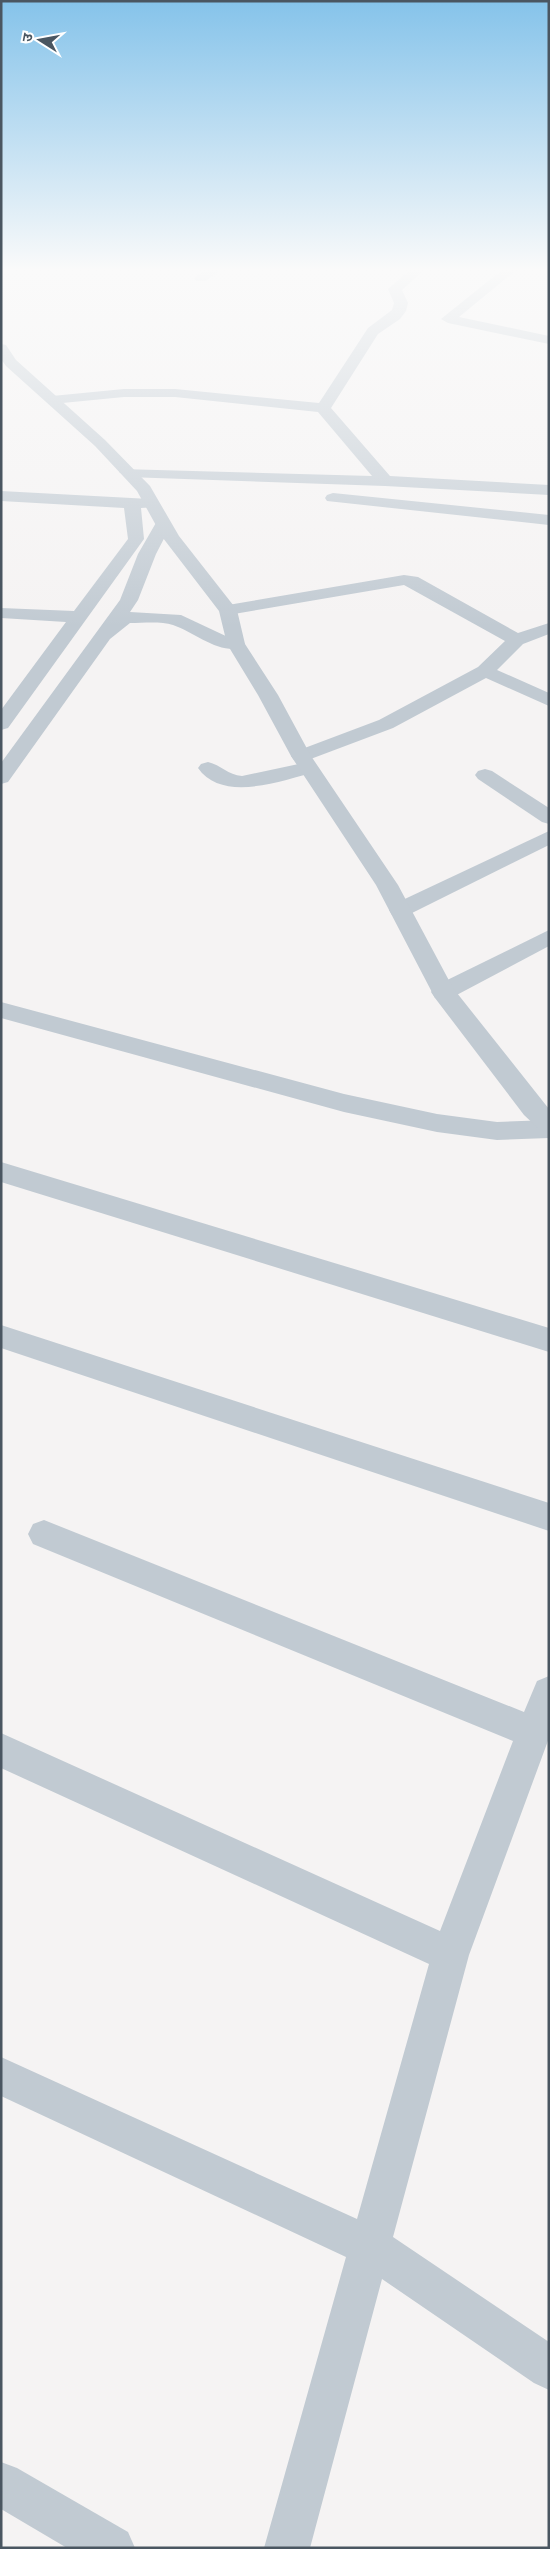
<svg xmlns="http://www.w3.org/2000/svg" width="550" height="2549" viewBox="0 0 550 2549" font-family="'Roboto Condensed','Noto Sans Devanagari',sans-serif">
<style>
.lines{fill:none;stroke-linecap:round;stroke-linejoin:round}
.minor{fill:#c1cad2;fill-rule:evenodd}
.tertiary{fill:#c1cad2;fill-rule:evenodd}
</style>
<rect width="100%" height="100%" fill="#f5f3f3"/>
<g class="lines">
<g class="minor">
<polygon points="205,270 220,270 206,281 196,281 194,278"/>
<polygon points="410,270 424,270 402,290 408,303 406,311 400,319 378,334 331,408 390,476 549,485 549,495 385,486 127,477 119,472 121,469 372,476 318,412 175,397 124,397 52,404 45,400 52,396 124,389 175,389 319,403 368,328 392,310 394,303 388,289"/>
<polygon points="502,270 516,270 459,317 549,336 549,344 448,323 441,319"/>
<polygon points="1,491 150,499 158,504 156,507 141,508 144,539 8,728 1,730 1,710 66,622 1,618 1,608 74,611 128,539 124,508 1,501"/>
<polygon points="333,493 549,515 549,525 327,501 325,498 327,495"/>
<path d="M 163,520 L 171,525 L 156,554 L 138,600 L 130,612 L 181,615 L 230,638 L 242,640 L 245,644 L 242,648 C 218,654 196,633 173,625 C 161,621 143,623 130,623 L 110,639 L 8,782 L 1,784 L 1,763 L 120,600 L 138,554 L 157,521 Z"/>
<polygon points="404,575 418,577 518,633 549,623 549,634 523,644 497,670 549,693 549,706 486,678 393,728 308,760 294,760 291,756 294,752 379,720 478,667 505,641 404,585 228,615 222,614 219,610 222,606 228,605"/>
<path d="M 208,762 C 221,765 228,775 242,776 L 308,762 L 315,764 L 318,768 L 315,772 C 281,781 222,803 198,768 L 201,764 Z"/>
<polygon points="485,769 492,771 549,808 549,824 542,822 478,779 475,775 478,771"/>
<polygon points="549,831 549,845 408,915 400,917 392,915 389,910 392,905"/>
<polygon points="549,930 549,946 451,998 443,1000 435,998 431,992 435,986"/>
<polygon points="1,1002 344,1094 437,1114 497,1122 549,1120 549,1138 497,1140 437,1132 344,1112 1,1018"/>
<polygon points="1,1162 549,1328 549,1352 1,1182"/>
<polygon points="1,1325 549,1503 549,1531 1,1348"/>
<polygon points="44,1520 524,1712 537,1681 549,1676 549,1738 469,1955 393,2237 549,2342 549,2390 534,2383 382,2279 310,2548 264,2548 346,2257 1,2096 1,2057 357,2219 429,1964 1,1768 1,1733 440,1931 513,1741 33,1544 28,1534 33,1524"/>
<polygon points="1,2462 17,2468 128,2532 135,2548 67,2548 1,2509"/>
</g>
<polygon class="tertiary" points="1,344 6,345 16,360 105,440 150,486 179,536 237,610 245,644 278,695 311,756 398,885 453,988 549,1109 549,1133 540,1130 524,1115 435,998 376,885 291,756 258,695 227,644 219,611 163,538 137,491 95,446 6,366 1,359"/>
</g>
<linearGradient id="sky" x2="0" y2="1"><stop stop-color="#85c3ea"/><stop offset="0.43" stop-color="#fafafa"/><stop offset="1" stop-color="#fafafa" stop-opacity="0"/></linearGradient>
<rect width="550" height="627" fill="url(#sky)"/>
<rect width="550" height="2549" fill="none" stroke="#4a5661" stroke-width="5"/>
<g transform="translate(40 40) rotate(281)" stroke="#ffffff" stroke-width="4" paint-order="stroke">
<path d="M0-4L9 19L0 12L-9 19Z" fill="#4a5661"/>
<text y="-8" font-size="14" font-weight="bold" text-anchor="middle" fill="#4a5661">उ</text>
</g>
</svg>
